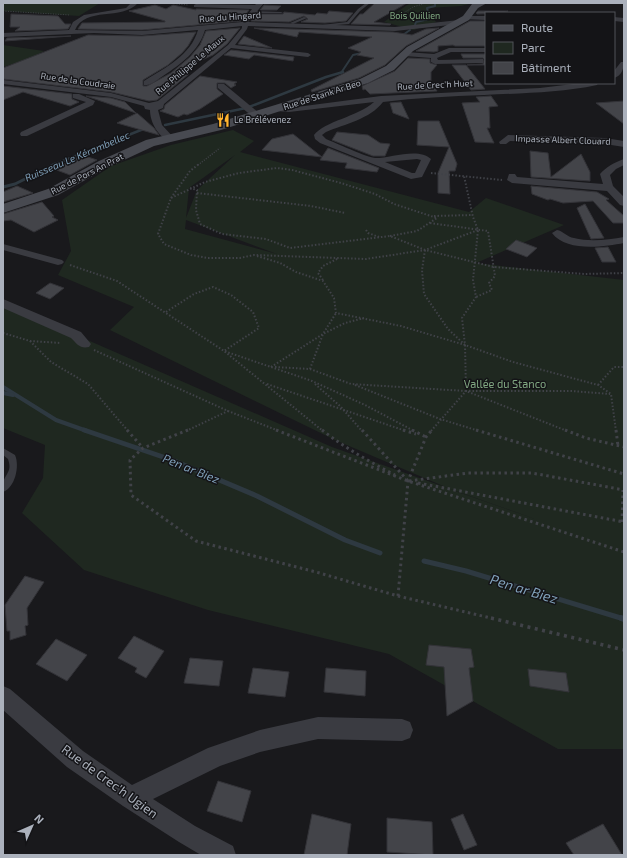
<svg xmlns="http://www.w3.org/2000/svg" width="627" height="858" viewBox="0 0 627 858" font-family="'Exo 2',sans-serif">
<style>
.green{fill:#1f2820;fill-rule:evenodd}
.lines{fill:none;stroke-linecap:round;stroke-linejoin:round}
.stream-far5{stroke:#2e3941;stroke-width:2}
.stream-far4{stroke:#2e3941;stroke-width:2.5}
.stream-far3{stroke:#2e3941;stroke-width:3}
.stream-far2{stroke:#2e3941;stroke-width:4}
.stream-far1{stroke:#2e3941;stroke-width:5}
.stream{stroke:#2e3941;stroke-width:6}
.building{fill:#434449;stroke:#333338}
.path-far4{stroke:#404248;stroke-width:1;stroke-dasharray:1 1.5;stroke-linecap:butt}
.path-far3{stroke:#404248;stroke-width:1.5;stroke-dasharray:1 1.5;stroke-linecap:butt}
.path-far2{stroke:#404248;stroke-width:2;stroke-dasharray:1.5 2;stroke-linecap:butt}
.path-far1{stroke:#404248;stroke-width:3;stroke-dasharray:2.5 3.5;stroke-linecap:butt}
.path{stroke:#404248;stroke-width:3.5;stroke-dasharray:3 4.5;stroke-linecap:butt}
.lane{fill:#3a3b41;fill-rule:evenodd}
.street{fill:#3a3b41;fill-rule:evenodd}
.secondary{fill:#484a51;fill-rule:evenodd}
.labels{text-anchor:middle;stroke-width:3;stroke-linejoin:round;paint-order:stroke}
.far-park-label{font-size:9px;fill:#81a882;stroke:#141417}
.far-street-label{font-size:9px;fill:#abb1bc;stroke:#141417}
.far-poi-label{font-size:9px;fill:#abb1bc;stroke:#141417;text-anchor:start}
.far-water-label{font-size:10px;font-style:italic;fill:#80a0b9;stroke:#141417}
.park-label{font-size:11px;fill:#81a882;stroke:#141417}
.water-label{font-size:12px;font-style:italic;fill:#80a0b9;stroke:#141417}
.near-street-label{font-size:13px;fill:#abb1bc;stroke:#141417}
.near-water-label{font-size:14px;font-style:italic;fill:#80a0b9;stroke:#141417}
</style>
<rect width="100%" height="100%" fill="#19191c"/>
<g class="green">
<polygon points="3,3 100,3 79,16 3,11"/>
<polygon points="412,3 473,3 461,6 428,8 436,22 414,30 384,22 407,5"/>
<polygon points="3,45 44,51 32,58 3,67"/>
<path d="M 233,130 L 254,141 L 240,152 L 469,212 L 486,198 L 564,225 L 476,263 L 624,280 L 624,749 L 558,749 L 389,654 L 208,610 L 84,570 L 22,513 L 43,478 L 45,445 L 3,428 L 3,303 L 332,447 L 538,520 L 455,491 L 335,440 L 110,330 L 134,307 L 58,275 L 71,251 L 62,200 L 111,166 L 171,145 ZM 235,155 L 197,190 L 186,218 L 189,188 ZM 186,220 L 277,254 L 185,229 Z"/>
</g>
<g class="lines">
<g class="stream-far5">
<polyline points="415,25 416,22 429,19 427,8 435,6 435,3"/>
<polyline points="400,37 410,30"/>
<polyline points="341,73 353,55 362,53"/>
</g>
<g class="stream-far4">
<polyline points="249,107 326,77 343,72"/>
<polyline points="165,125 246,108"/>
<polyline points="53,165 146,128"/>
</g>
<polyline class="stream-far3" points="3,187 15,184 55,164"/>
<g class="stream-far2">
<polyline points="3,387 56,420 87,431"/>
<polyline points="3,393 13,395"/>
</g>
<g class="stream-far1">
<polyline points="84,430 172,460 257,496 345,540 380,553"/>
<polyline points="424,561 466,571 624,619"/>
</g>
<polyline class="stream" points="621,618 624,619"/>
</g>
<g class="building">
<polygon points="375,3 407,3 374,22 391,24 390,25 351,24 360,14 363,14"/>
<polygon points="155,5 166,9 173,5 196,10 196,9 249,10 241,21 142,30 78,29 82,23 165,22 165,21 129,11"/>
<polygon points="264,5 281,6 277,10 260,10"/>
<polygon points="329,11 353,13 346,21 325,23 301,22 308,19 304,16 289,22 251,21 256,14 283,14 284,12 315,15 317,13 327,14"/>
<polygon points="478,11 508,11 503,13 477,14 476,13"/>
<polygon points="11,14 58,16 65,24 71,24 68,29 15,31 20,27 10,27"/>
<polygon points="470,21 486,21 486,46 455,46 453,45 438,46 438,51 434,52 416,51"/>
<polygon points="240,28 227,44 213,55 175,72 189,74 157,100 149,101 111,92 3,79 3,68 88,35 142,36 196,32 188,46 182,53 168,65 143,80 143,86 147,86 171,73 190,57 200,45 206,31"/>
<polygon points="254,28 393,32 412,35 426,29 439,28 406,46 385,65 359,78 312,92 311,90 374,58 357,55 361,52 348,48 372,37 299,32 297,37"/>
<polygon points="71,36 5,41 7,38"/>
<polygon points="244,36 272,48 238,44"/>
<polygon points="231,50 294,57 293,61 254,55 249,59 224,55"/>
<polygon points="461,54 486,54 486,65 467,65 483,64 484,59 483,58 463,58"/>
<polygon points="408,58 430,59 430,63 437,65 431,72 431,82 437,91 370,94 365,89 363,90 362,86 395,71"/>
<polygon points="452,65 466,65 485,89 471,90"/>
<polygon points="200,76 237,82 234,84 236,85 231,88 225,83 217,83 217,89 223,94 200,109 187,115 184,114 178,117 160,111 164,109 165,105"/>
<polygon points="3,86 72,94 72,99 79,102 70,106 23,92 3,100"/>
<polygon points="86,96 111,98 125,102 136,113"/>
<polygon points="491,96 498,106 489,107 490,128 487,128 494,143 475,142 462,103 480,102 476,97"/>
<polygon points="624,101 624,124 596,103"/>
<polygon points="401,102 409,119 393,113 390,103"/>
<polygon points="137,113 154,128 159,135 117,123"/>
<polygon points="418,121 439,121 457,164 455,171 449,171 450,194 438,193 438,173 449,147 417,145"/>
<polygon points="337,132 368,135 380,143 390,144 385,156 373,156 332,140"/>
<polygon points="293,134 322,157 262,150 272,139"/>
<polygon points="328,148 379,168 377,172 345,168 347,163 320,160"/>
<polygon points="530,151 548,153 551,177 581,154 590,172 590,181 531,177"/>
<polygon points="82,155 97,160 70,175 54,169"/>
<polygon points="17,186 33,193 3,202 3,192"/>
<polygon points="531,186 597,192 609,199 606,200 624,216 624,223 613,223 593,201 563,203 550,199 548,200 532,194"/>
<polygon points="42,202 54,216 52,217 58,220 34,232 11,220 3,221 3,214"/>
<polygon points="585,204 600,231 604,238 591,239 577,208"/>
<polygon points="516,240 537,248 527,257 506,249"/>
<polygon points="608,247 616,262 602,262 595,248"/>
<polygon points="50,283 64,288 50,299 36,293"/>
<polygon points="25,576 44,582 27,608 28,625 25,626 26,635 10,640 10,631 7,631 5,605"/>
<polygon points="134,636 164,651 146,678 135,672 137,668 118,658"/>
<polygon points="56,639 87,655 67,681 36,664"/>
<polygon points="429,645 471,649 474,667 469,668 473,701 447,716 444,667 426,665"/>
<polygon points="190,658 223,661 219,686 184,683"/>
<polygon points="253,668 289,672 285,697 248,693"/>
<polygon points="326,668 366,671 365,696 324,692"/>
<polygon points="528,669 566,673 569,692 530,686"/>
<polygon points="218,781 251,791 242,822 207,811"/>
<polygon points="312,814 351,824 347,855 304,855"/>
<polygon points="463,814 477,845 464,850 451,819"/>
<polygon points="387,818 432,822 433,855 387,852"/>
<polygon points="603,824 622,855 574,855 566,843"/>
</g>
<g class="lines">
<g class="path-far4">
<polyline points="169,3 188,5"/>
<polyline points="3,11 70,15"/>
<polyline points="393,20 413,7 426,3"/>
</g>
<polyline class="path-far3" points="198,165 220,148"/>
<g class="path-far2">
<polyline points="431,173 502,180"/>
<polyline points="190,188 197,190 196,210 200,224 222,234 266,239 290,248 390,236 425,250 494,267 584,274 624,273"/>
<polyline points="197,193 311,206 345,213"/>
<polyline points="171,198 190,171 199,164"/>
<polyline points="434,216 473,215"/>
<polyline points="430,223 488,231 495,276 489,283 492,290 476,297"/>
<polyline points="366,230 368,233 379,237"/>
<polyline points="390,236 417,231 437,218 394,204 375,194 341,183 292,170 277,168 239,173 205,182 171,198 158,234 164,244 191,255 208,258 240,258 254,255 366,259 425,250 478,230"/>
<polyline points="425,250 422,270 424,294 448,329 465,345 513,362 598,385 611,394 616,431"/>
<polyline points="257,256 280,263 296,272 323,281 334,298 336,313 401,326 465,345 462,318 476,297 473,280 478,230 473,217 464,176"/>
<polyline points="70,265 117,281 224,351 312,381 365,405 414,431"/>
<polyline points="323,280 318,273 323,266 339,258"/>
<polyline points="166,312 194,294 213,287 231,295 253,312 259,328 224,351 323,431"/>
<polyline points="3,333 30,341 61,343"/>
<polyline points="30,341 51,362 88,384 128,431"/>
<polyline points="465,345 466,391 571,391 610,394"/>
<polyline points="94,350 228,411 279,431"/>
<polyline points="271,367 323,334 336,313"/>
<polyline points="275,367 310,369 351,384 466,391 567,431"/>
<polyline points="310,369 323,334 345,323 364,318"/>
<polyline points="267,384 406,431"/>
<polyline points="315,384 341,407 362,431"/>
<polyline points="355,385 440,419 479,431"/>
<polyline points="598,385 614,367 624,367"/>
<polyline points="186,431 228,411"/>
<polyline points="431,431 466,391"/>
</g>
<g class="path-far1">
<polyline points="127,430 143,448"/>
<polyline points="188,430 143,448 130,460 131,495 196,541 316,572 398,596 495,619"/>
<polyline points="276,430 408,481 624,552"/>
<path d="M 322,430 C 345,448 370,462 395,475"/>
<polyline points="362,430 408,481"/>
<polyline points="403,430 416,434"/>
<polyline points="412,430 426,437"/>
<polyline points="476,430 624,474"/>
<polyline points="565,430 586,438 624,447"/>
<polyline points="616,430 618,446"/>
<polyline points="409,481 468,473 532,473 624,490"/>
<polyline points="418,483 624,522"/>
<polyline points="622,522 623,490"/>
<polyline points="398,596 408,481 426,437 432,430"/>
</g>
<polyline class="path" points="491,618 624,650"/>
<g class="lane">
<polygon points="366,3 370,3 360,11 349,24 324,26 322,25 347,22 358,9"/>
<polygon points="251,11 281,12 283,13 252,13"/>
<polygon points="304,17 307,18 293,24 290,23"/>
<path d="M 3,448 L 15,455 C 20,466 15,488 3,492 C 3,489 2,485 3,482 C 7,472 12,471 8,459 L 3,455 Z"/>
</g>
<g class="street">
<path d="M 131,3 L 138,3 C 122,21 85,6 75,30 L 142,31 L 242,22 L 252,9 L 194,7 L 194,5 L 196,4 L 255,5 L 257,3 L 264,3 L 248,22 L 395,27 L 459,20 L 462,22 L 459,24 L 395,31 L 248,26 L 247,29 L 235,45 L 308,53 L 311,55 L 308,57 L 231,48 L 164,104 L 163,108 L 158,110 L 162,125 L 174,138 L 170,141 C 158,137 150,122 150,110 L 145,109 L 144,106 L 111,97 L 3,84 L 3,80 L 111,93 L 149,103 L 158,101 L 228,45 L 242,28 L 242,26 L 205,30 C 199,51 181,64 163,76 C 158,79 153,84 147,85 L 144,85 L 144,81 C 165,68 191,55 198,30 L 142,35 L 94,33 L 3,37 L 3,33 L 69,30 L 73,22 L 84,15 L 126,8 Z"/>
<polygon points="466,16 486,16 486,20 464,19 464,17"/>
<polygon points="614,17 624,18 624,22 614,21"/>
<polygon points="449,48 486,48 486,52 451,52 437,58 438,60 483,59 483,63 480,63 435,64 431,62 431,58 405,56 402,54 405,52 434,54"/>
<path d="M 621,62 L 624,62 C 624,69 621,76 614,78 L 614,71 Z"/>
<path d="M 581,83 L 598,83 L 597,85 C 560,93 521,93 484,95 C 450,96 416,98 383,102 C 370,119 345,124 326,132 L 322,135 L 326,139 C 334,142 370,159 376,158 C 390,158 419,147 431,159 L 422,177 L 411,179 L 320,143 L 315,139 L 314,135 C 325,121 357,117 374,102 L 289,112 L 277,111 L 273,109 L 277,107 L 289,108 L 381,96 L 540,88 ZM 417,159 L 421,160 L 415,173 L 412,173 L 385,162 Z"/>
<polygon points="218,84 224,84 259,113 260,115 259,117 253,117 218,88"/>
<polygon points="73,94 79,94 95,101 93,105 27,136 21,136 20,134 21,132 86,102 73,98"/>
<polygon points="508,135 605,138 624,141 624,147 605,144 510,141 506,144 500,144 499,142"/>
<path d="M 624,159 L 624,165 L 616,169 L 610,175 L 613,186 L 624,197 L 624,206 L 620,205 L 607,191 L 512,183 L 507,180 L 509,174 L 515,174 L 517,177 L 603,184 L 600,174 C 606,167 615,162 624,159 Z"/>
<path d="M 557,230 C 563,231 567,237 574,238 C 589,242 608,240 624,237 L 624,243 C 603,247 566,252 552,233 Z"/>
<polygon points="3,244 62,260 64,262 62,264 58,265 3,250"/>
<path d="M 3,299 L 81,332 L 91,344 L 89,347 C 80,349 77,344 71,338 L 3,308 Z"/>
<polygon points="3,686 10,689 83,751 132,785 208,748 260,730 318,717 402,719 410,722 413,730 410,738 402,741 318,739 260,752 220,766 153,799 195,826 233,846 236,855 201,855 179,842 123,806 67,767 3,710"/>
</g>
<polygon class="secondary" points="475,3 487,3 478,8 469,20 413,51 394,70 368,83 221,130 154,146 109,167 58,195 3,213 3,204 48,189 99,161 146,140 213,124 360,79 386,66 407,47 463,16 472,4"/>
</g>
<defs>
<symbol id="restaurant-bare" viewBox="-9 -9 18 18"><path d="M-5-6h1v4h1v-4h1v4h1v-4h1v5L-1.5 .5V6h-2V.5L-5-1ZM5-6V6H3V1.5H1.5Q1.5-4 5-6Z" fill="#ffb42e" stroke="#141417" stroke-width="2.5" paint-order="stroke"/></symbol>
</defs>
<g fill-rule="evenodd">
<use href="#restaurant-bare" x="213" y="110" width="20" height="20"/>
</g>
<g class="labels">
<g class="far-park-label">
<text x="415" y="19">Bois Quillien</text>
</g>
<g class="far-street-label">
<text transform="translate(230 17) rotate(-4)" y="3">Rue du Hingard</text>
<text transform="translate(190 65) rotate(-40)" y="3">Rue Philippe Le Maux</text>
<text transform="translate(78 81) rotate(8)" y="3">Rue de la Coudraie</text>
<text transform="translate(435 85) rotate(-3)" y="3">Rue de Crec'h Huet</text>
<text transform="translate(322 95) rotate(-18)" y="3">Rue de Stank Ar Beo</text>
<text transform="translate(563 140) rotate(2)" y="3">Impasse Albert Clouard</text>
<text transform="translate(87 174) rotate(-27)" y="3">Rue de Pors An Prat</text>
</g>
<g class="far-poi-label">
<text x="234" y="123">Le Brélévenez</text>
</g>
<g class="far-water-label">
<text transform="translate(77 156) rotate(-23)" y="4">Ruisseau Le Kérambellec</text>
</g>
<g class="park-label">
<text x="505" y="388">Vallée du Stanco</text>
</g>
<g class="water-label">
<text transform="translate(191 469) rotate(22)" y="4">Pen ar Biez</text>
</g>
<g class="near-street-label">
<text transform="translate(110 781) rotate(36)" y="5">Rue de Crec'h Ugien</text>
</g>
<g class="near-water-label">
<text transform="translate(524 589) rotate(17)" y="5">Pen ar Biez</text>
</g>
</g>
<rect width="627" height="858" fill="none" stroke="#abb1bc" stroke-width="8"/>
<rect x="485" y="12" width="130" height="72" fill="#141417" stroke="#505359"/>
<rect x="493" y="25" width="20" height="6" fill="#484a51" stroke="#505359"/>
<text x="521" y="32" font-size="12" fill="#abb1bc">Route</text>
<rect x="493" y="42" width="20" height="12" fill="#1f2820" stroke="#505359"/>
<text x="521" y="52" font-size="12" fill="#abb1bc">Parc</text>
<rect x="493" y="62" width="20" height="12" fill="#434449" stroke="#505359"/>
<text x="521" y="72" font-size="12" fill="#abb1bc">Bâtiment</text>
<g transform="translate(32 826) rotate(45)" stroke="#141417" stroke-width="3" paint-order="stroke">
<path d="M0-3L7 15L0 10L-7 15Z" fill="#abb1bc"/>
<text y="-6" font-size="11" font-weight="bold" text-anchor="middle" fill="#abb1bc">N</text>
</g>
</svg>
